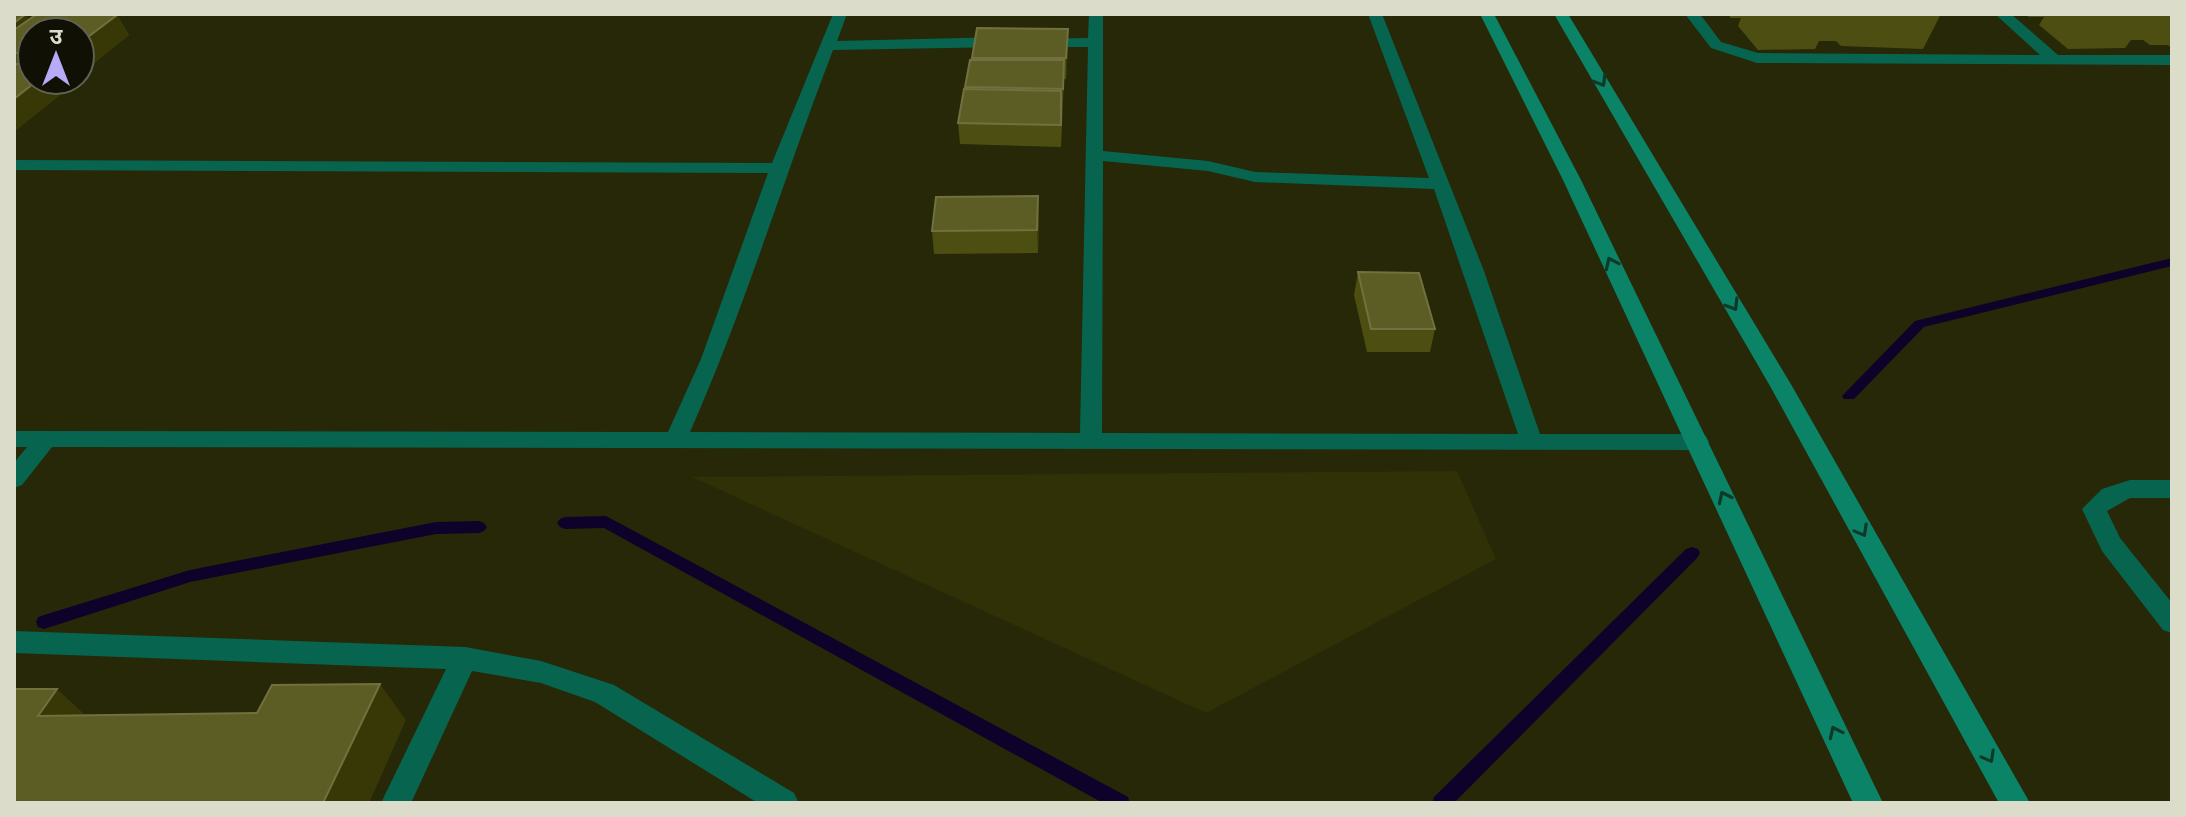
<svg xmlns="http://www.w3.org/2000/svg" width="2186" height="817" viewBox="0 0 2186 817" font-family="Ubuntu,'Noto Sans Devanagari',sans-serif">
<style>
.built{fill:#303106}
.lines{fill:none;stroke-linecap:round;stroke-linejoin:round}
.stream{fill:#0e022a;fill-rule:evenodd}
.minor{fill:#07654f;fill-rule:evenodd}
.secondary{fill:#0b8367;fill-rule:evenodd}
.wall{fill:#4d4e11}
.shaded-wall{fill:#373805}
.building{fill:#5c5d25;stroke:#70713f;stroke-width:2}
.oneway{stroke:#0e3827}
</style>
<rect width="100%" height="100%" fill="#272807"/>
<polygon class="built" points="1457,471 1496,559 1206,713 692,477"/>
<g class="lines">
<g class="stream">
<polygon points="2172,258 2172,266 1924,327 1854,399 1844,399 1842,396 1915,321"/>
<polygon points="606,516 1128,797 1130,803 1103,803 604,528 565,529 560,527 557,523 560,519 565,517"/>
<polygon points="479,521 484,523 487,527 484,531 479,533 436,534 190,582 44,629 38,627 36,622 38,617 44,615 190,570 436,522"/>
<polygon points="1692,547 1698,549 1700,553 1698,557 1454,803 1432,803 1434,797 1686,549"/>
</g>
<g class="minor">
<path d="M 833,14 L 847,14 L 837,41 L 1003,37 L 1011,42 L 1003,47 L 833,50 C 784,177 745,308 690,432 L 1080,433 L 1088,47 L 1037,47 L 1032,45 L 1032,39 L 1088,38 L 1089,14 L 1103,14 L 1103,151 L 1208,161 L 1255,172 L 1429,178 L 1368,14 L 1382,14 L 1484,271 L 1540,434 L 1698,434 L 1706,436 L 1709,442 L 1706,448 L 1698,450 L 52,447 L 22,485 L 14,488 L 14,463 L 27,447 L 14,447 L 14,431 L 668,432 L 701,359 L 768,173 L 14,170 L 14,160 L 772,163 ZM 1103,161 L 1208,171 L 1255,182 L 1434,189 L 1518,434 L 1102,433 Z"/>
<polygon points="1685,14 1700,14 1721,42 1758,53 2040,55 1995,14 2011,14 2058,55 2172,55 2172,65 1757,63 1711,48"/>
<polygon points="2130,480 2172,480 2172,498 2130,498 2107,511 2120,538 2172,603 2172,633 2163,630 2102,551 2082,509 2102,489"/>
<polygon points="14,631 465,647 541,661 614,685 794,793 799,803 758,803 595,702 541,683 472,671 411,803 381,803 446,669 14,653"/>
</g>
<g class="secondary">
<polygon points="1480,14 1494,14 1581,180 1883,803 1853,803 1563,180"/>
<polygon points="1554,14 1568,14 1792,386 2030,803 1999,803 1770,386"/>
</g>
</g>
<g class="wall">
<polygon points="14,14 29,19 117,15 129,35 80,74 80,32 32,32 32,80 68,80 72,85 16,130 14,130"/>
<polygon points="1727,14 1941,14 1923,49 1841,46 1836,41 1819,41 1815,49 1758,50 1738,26 1741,18 1731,18"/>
<polygon points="2025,14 2172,14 2172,48 2168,45 2150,45 2143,40 2131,40 2125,48 2068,49 2039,25 2044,17 2029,17"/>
<polygon points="977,28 1068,50 1066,79 1064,79 1061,147 960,144 958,123 965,87 972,60"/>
<polygon points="1039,218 1038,253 934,254 932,231"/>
<polygon points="1358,272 1435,329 1430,352 1367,352 1354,295"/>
</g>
<g class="shaded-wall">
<polygon points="26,14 37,32 14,53 14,23"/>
<polygon points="117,15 129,35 81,74 80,43"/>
<polygon points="1068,29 1068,50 1066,79 1066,58"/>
<polygon points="38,80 68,80 72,85 16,130 14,127 14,99"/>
<polygon points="1038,196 1039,218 1038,253 1037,230"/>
<polygon points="380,684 406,720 369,803 323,803"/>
<polygon points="57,689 95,724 38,716"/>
</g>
<g class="building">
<polygon points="14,14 26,14 14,23"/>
<polygon points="37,14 117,15 80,43 80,32 32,32 32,53 14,53 14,30"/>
<polygon points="977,28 1068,29 1066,58 972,58"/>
<polygon points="970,60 1064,60 1063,89 965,87"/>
<polygon points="14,64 32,64 32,80 38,80 14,99"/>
<polygon points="964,89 1061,91 1061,125 958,123"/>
<polygon points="1038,196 1037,230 932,231 936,197"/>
<polygon points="1358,272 1419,273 1435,329 1371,329"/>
<polygon points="380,684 323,803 14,803 14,689 57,689 38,716 257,713 272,685"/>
</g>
<defs><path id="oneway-chevron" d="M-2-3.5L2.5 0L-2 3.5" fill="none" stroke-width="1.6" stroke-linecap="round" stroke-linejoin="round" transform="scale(2)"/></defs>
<g class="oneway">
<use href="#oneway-chevron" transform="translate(1601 81) rotate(59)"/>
<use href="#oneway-chevron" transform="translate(1611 263) rotate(-115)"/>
<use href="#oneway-chevron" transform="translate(1733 305) rotate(59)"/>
<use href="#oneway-chevron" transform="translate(1724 497) rotate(-116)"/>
<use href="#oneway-chevron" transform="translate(1862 531) rotate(61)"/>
<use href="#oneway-chevron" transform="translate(1835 732) rotate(-115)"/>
<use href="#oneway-chevron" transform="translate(1989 757) rotate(61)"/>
</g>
<rect width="2186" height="817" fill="none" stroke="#dbddca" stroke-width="32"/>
<g transform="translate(56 56)"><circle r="38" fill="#101004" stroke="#616253" stroke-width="2"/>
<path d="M0-6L14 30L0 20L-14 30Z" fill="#b7abf8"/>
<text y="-12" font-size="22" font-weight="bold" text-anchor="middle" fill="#dbddca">उ</text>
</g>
</svg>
